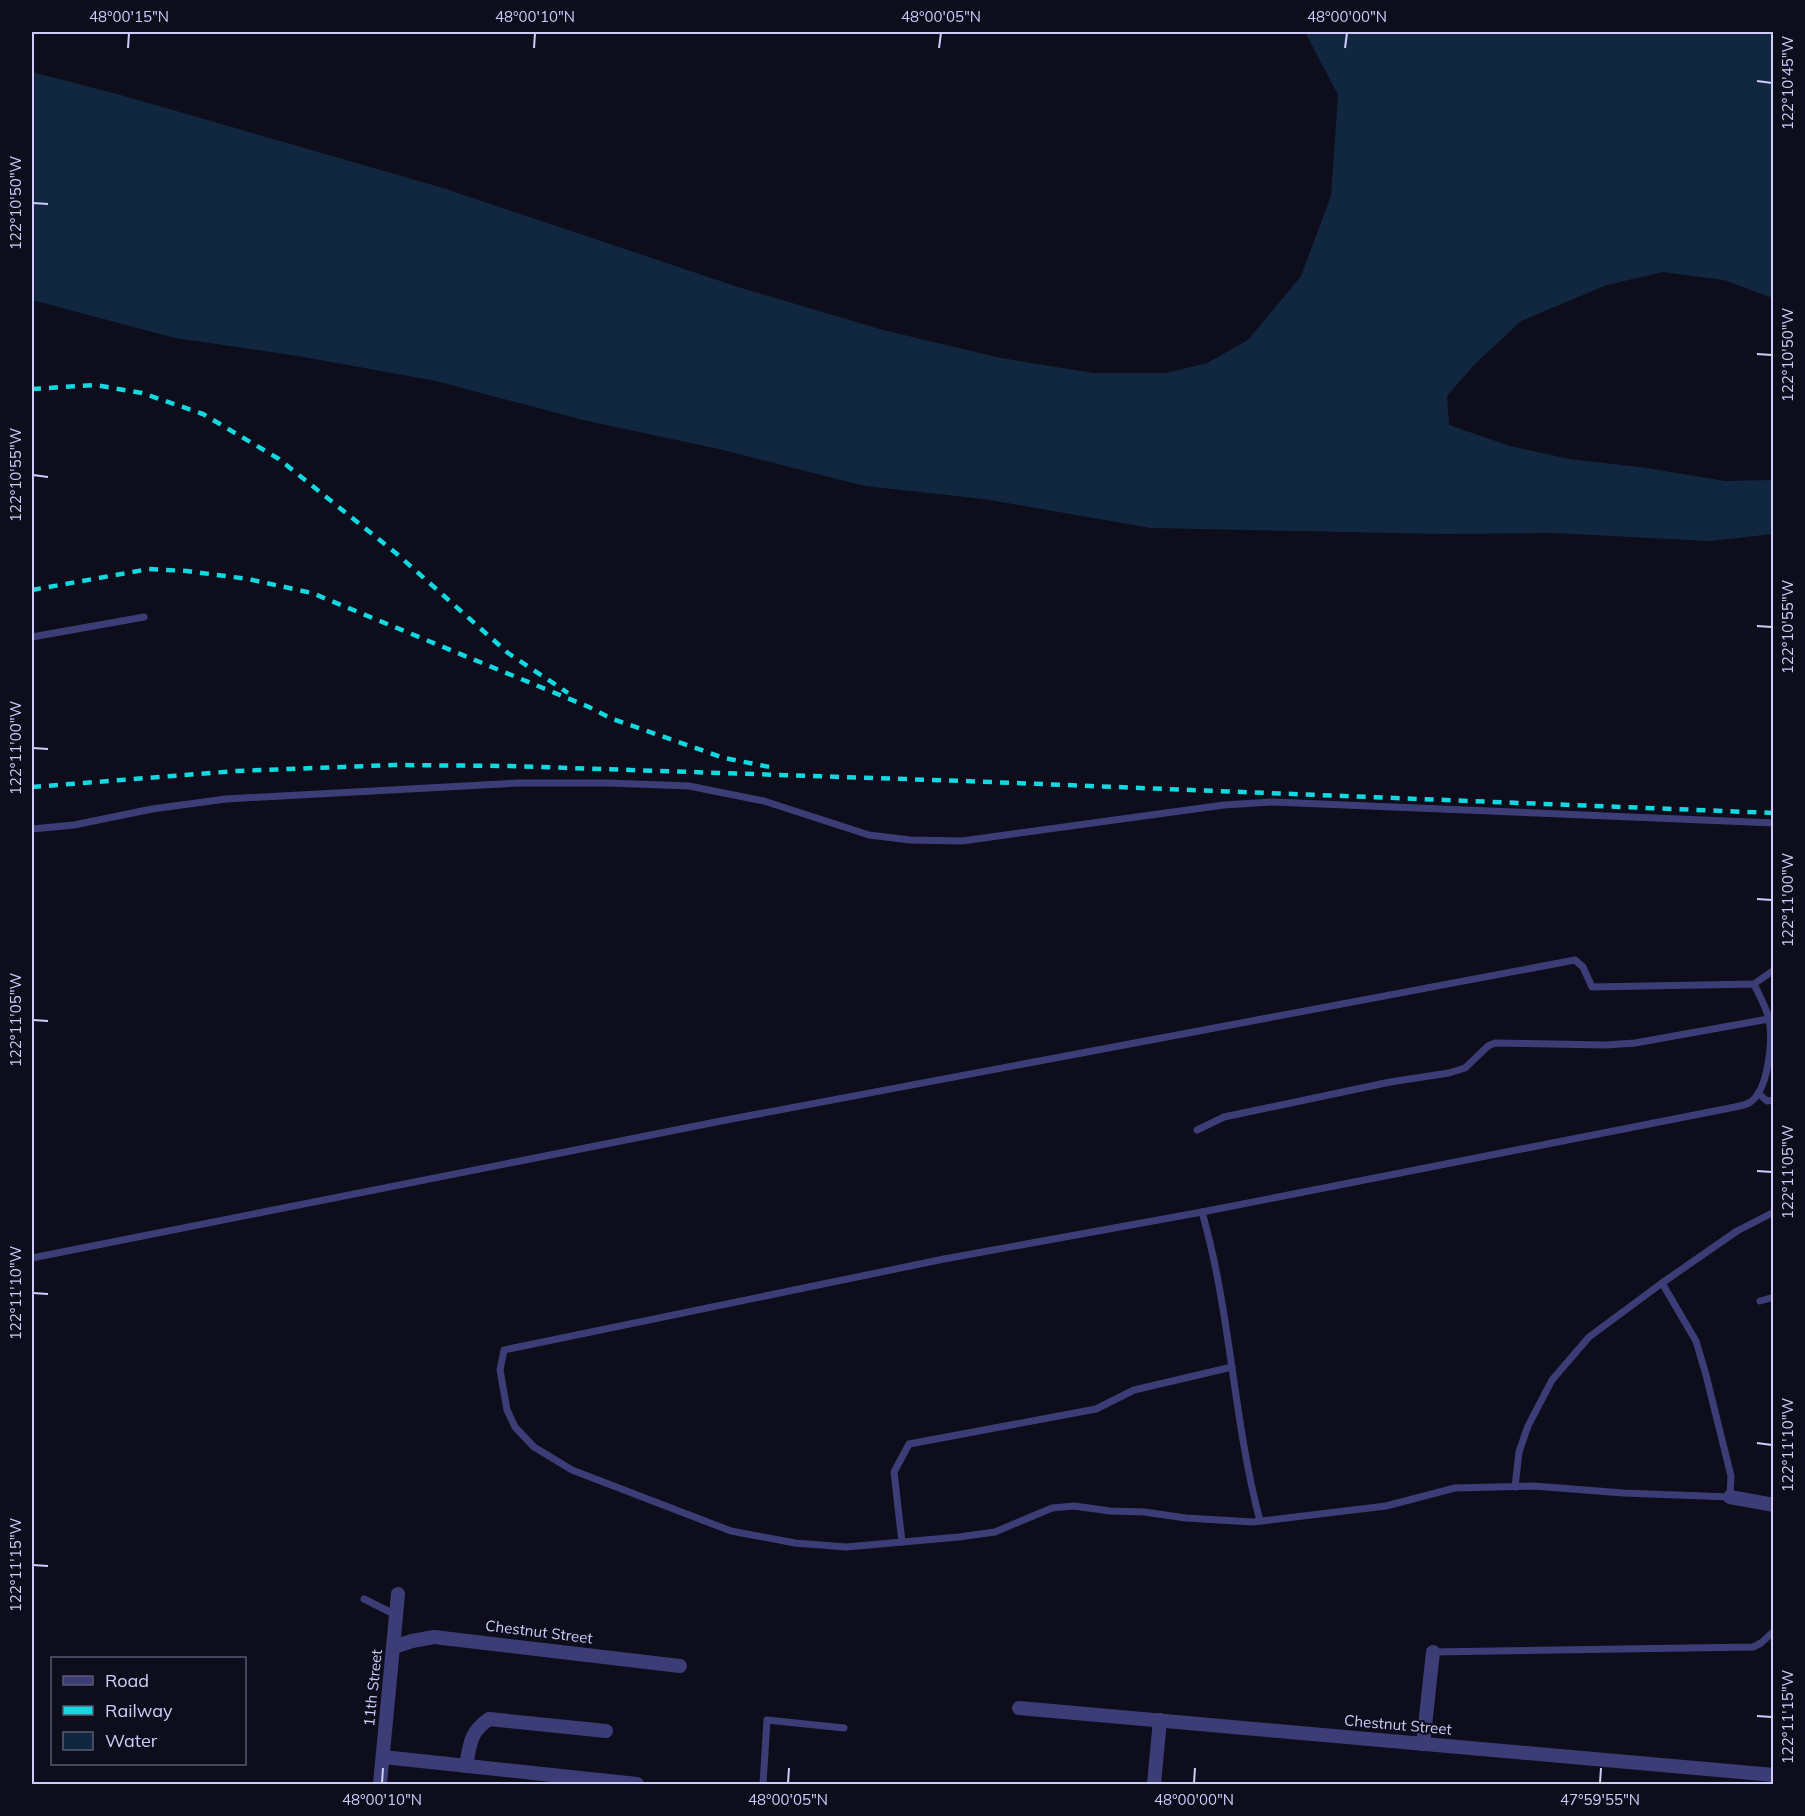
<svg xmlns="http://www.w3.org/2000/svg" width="1805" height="1816" viewBox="0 0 1805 1816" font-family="Mulish,sans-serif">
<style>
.water{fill:#112740}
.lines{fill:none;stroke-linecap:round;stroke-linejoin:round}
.lane{stroke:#3c3d77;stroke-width:7}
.street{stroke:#3c3d77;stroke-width:14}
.rail{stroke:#13d8e0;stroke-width:4.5;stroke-dasharray:9 8;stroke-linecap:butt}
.ticks{fill:none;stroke:#ceccfb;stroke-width:2}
.labels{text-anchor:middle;stroke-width:4.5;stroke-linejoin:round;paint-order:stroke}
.street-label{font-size:15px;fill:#ceccfb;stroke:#0e0d1c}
.neatline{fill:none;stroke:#ceccfb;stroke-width:2}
.ticks-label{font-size:15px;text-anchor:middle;fill:#ceccfb}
</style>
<rect width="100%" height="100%" fill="#0e0d1c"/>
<polygon class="water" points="1305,32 1773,32 1773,298 1724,280 1663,272 1607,285 1521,321 1474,365 1447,396 1449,425 1510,446 1569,459 1640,467 1725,481 1773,480 1773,534 1710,541 1553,533 1445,534 1151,528 984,499 865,486 719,449 583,420 436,381 298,356 175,338 32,300 32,72 117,94 443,188 738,287 883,330 1001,358 1093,373 1166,373 1207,363 1248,340 1301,276 1331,196 1338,95"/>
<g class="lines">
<g class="lane">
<polyline points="32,637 144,617"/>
<polyline points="32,829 74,825 152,809 226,799 518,783 609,783 689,786 764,801 869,835 910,840 962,841 1224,805 1273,802 1774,823"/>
<polyline points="1754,984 1774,970"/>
<polyline points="1758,1093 1767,1101 1774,1100"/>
<polyline points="1197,1130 1224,1117 1390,1082 1449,1073 1465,1068 1488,1046 1495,1043 1606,1045 1635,1043 1774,1018"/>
<polyline points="1202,1212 944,1259 504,1350 500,1370 507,1410 515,1427 534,1447 572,1470 731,1531 795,1543 846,1547 959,1537 995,1532 1052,1508 1074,1506 1110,1511 1144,1512 1186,1518 1253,1522 1386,1506 1455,1488 1534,1486 1623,1493 1730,1497 1731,1476 1706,1375 1696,1341 1662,1283"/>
<path d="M 32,1258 L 726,1120 L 1575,960 L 1583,967 L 1592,987 L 1754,984 C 1759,995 1766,1007 1769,1019 C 1773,1039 1769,1091 1749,1103 C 1745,1105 1739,1106 1735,1107 L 1202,1212 C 1231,1313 1233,1419 1260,1521"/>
<polyline points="1760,1301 1774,1297"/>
<polyline points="1515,1487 1519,1452 1528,1426 1552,1380 1589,1337 1662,1283 1737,1231 1774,1212"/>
<polyline points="902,1542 894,1472 909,1444 1096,1409 1134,1390 1232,1367"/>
<polyline points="364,1599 396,1615"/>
<polyline points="1433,1652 1753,1647 1761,1643 1774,1631"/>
<polyline points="763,1784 767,1720 844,1728"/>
</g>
<g class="street">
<polyline points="1730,1497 1774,1505"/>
<polyline points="394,1647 412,1641 434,1637 680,1666"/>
<polyline points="1019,1708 1774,1775"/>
<polyline points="1423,1744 1433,1652"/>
<polyline points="383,1757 637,1784"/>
<path d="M 466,1766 C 470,1744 470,1732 489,1719 L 606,1731"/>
<polyline points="380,1784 398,1594"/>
<polyline points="1154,1784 1160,1720"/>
</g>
<g class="rail">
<polyline points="32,389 95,385 142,393 203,414 279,459 397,554 508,653 568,693"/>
<polyline points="32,590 149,569 187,571 248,579 312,593 589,707 610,718 724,758 775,768"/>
<polyline points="32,787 236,771 393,765 509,766 964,781 1774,813"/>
</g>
</g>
<path class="ticks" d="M 128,48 L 129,33M 534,48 L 535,33M 939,48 L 941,33M 1345,48 L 1347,33M 1757,81 L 1772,83M 33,203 L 48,204M 1757,354 L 1772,355M 33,475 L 48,477M 1757,626 L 1772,627M 33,748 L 48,749M 1757,899 L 1772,900M 33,1020 L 48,1021M 1757,1171 L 1772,1172M 33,1293 L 48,1294M 1757,1443 L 1772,1445M 33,1565 L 48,1566M 1757,1716 L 1772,1717M 382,1783 L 383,1768M 788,1783 L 789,1768M 1194,1783 L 1195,1768M 1600,1783 L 1601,1768"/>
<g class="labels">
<g class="street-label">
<text transform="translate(539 1632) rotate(7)" y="5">Chestnut Street</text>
<text transform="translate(373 1688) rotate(-84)" y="5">11th Street</text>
<text transform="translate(1398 1725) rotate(5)" y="5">Chestnut Street</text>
</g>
</g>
<rect width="1805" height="1816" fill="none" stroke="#0e0d1c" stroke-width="66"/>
<rect x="51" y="1657" width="195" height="108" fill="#0e0d1c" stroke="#5b5975" stroke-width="1.5"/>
<rect x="63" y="1676" width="30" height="9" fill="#3c3d77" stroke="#5b5975" stroke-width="1.5"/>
<text x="105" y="1687" font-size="18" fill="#ceccfb">Road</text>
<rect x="63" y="1706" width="30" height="9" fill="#13d8e0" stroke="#5b5975" stroke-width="1.5"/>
<text x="105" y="1717" font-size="18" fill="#ceccfb">Railway</text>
<rect x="63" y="1732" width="30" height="18" fill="#112740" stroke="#5b5975" stroke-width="1.5"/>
<text x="105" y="1747" font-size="18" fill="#ceccfb">Water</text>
<rect x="33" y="33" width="1739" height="1750" class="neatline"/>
<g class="ticks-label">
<text x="129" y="22">48°00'15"N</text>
<text x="535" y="22">48°00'10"N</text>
<text x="941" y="22">48°00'05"N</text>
<text x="1347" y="22">48°00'00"N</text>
<text transform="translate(1788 83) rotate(-90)" y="5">122°10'45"W</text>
<text transform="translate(16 203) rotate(-90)" y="5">122°10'50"W</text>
<text transform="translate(1788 355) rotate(-90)" y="5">122°10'50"W</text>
<text transform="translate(16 475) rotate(-90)" y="5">122°10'55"W</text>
<text transform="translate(1788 627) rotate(-90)" y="5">122°10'55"W</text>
<text transform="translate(16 748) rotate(-90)" y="5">122°11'00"W</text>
<text transform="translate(1788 900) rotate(-90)" y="5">122°11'00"W</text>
<text transform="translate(16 1020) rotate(-90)" y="5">122°11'05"W</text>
<text transform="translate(1788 1172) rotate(-90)" y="5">122°11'05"W</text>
<text transform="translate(16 1293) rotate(-90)" y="5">122°11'10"W</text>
<text transform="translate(1788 1445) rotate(-90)" y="5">122°11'10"W</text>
<text transform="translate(16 1565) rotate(-90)" y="5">122°11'15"W</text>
<text transform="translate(1788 1717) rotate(-90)" y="5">122°11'15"W</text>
<text x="382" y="1805">48°00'10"N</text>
<text x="788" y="1805">48°00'05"N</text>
<text x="1194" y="1805">48°00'00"N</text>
<text x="1600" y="1805">47°59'55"N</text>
</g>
</svg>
